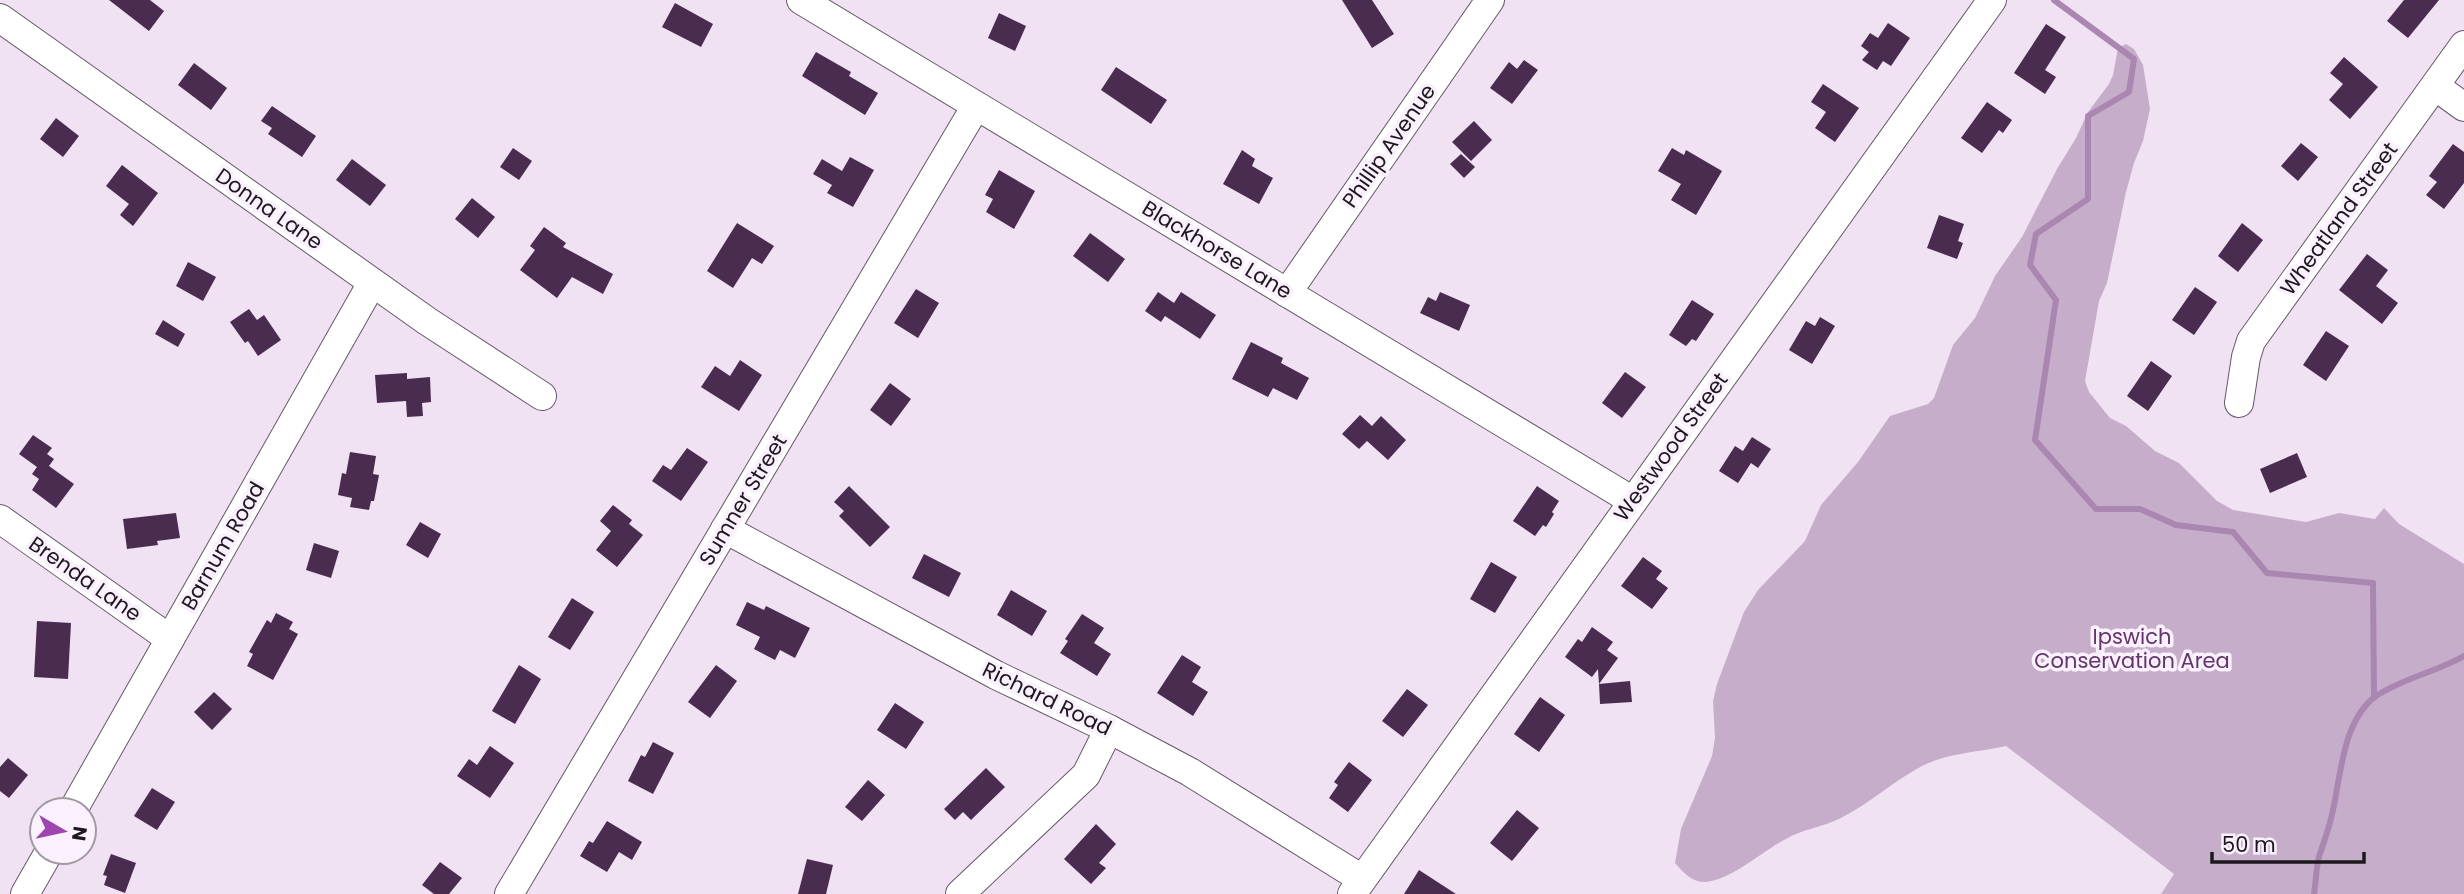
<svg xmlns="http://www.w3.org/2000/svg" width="2464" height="894" viewBox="0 0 2464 894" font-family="Poppins,sans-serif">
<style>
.green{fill:#c6aeca}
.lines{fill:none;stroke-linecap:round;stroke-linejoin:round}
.stream{stroke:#a987b0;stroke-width:6}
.building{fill:#4a2c50}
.minor-casing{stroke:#655967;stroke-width:30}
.minor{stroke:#fff;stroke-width:28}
.labels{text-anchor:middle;stroke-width:7;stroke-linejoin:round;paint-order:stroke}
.street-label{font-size:21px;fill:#1d181d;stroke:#fbf0fd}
.park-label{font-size:21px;fill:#62356b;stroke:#fbf0fd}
</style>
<rect width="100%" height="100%" fill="#f0e2f2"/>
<path class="green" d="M 2126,44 L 2134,49 L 2143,65 L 2150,109 L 2143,141 L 2134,163 L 2126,192 L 2107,283 L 2099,301 L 2085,381 L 2089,392 L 2110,418 L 2126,426 L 2155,451 L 2179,463 L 2217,501 L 2233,510 L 2306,522 L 2339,513 L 2375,519 L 2384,508 L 2399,524 L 2464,564 L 2464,894 L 2161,894 L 2174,874 L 2006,746 C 1979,752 1947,753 1922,766 C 1894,781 1870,803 1841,818 C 1823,827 1803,829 1786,839 C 1762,851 1733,879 1706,882 C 1692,883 1683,872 1675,863 L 1681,829 L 1712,756 L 1715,738 L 1713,701 L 1717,684 L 1744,612 L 1758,590 L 1805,541 L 1821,505 L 1858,462 L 1890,416 L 1928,404 L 1934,398 L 1953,345 L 1975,318 L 1995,276 L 2022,237 L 2057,169 L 2076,138 L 2088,112 L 2109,84 L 2113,75 L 2118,48 Z"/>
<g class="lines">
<g class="stream">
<polyline points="2054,0 2134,59 2129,92 2088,116 2088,199 2036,234 2030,265 2056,300 2035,440 2096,509 2140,509 2176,525 2233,532 2267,573 2373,583 2374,697"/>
<path d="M 2314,894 C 2316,882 2316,868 2319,857 C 2324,841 2330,826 2333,810 C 2341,774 2343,720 2376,696 C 2403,678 2436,672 2464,656"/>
</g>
</g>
<g class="building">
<polygon points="109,0 150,0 164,11 149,31"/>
<polygon points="1342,0 1372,0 1394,34 1372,48"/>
<polygon points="2404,0 2439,0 2408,38 2387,21"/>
<polygon points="675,3 713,24 701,47 662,27"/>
<polygon points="999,13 1026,26 1015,51 988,38"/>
<polygon points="1888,23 1910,38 1891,66 1883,61 1877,70 1862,60 1869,52 1861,46 1870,33 1878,38"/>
<polygon points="2046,24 2066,37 2045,70 2056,77 2045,94 2014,73"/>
<polygon points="816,52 851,72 849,76 878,93 865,115 802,76"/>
<polygon points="2344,57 2378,87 2350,119 2329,100 2343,84 2330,73"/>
<polygon points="1524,60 1538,70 1512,104 1490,88 1509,62 1517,69"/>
<polygon points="194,63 227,88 211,110 178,85"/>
<polygon points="1116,67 1167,100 1151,124 1101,90"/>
<polygon points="1823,84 1859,108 1835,142 1815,128 1826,112 1811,102"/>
<polygon points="1987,102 2012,120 2003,133 1999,130 1982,153 1961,138"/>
<polygon points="272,106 316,136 302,157 268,134 272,128 261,121"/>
<polygon points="56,118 79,136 63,157 40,139"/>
<polygon points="1474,121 1492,140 1471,161 1452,142"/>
<polygon points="2301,143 2318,157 2298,181 2281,166"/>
<polygon points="2453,144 2464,152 2464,183 2444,209 2426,195 2437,182 2429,176"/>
<polygon points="513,148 532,161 519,180 500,167"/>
<polygon points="1672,148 1684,155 1686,150 1722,171 1696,215 1671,200 1681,184 1658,171"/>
<polygon points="1242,150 1255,159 1252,166 1273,178 1259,204 1223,184"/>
<polygon points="1461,154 1475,167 1464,178 1450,164"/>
<polygon points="850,157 874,170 853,207 827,193 832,185 813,174 822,159 842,171"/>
<polygon points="352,159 386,185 370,206 336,180"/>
<polygon points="122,165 158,193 133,226 120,215 129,204 106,186"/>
<polygon points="999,170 1035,191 1014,229 986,212 993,199 985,195"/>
<polygon points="472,198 495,217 478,238 455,219"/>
<polygon points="1939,215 1964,224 1958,241 1963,243 1957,259 1927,248"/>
<polygon points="737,223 774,246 762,264 752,258 733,288 707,271"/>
<polygon points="2242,223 2263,240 2238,272 2218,256"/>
<polygon points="544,227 566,243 563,247 613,274 603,294 572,277 557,298 520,270 535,250 530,246"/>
<polygon points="1090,233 1125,259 1108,282 1073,256"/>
<polygon points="2367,254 2388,270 2376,286 2398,303 2382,324 2339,290"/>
<polygon points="188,262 216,277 203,301 176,286"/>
<polygon points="2195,287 2217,302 2194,335 2172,320"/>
<polygon points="916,289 939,303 918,338 894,323"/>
<polygon points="1158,292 1174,303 1181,292 1216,315 1200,339 1165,316 1161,322 1145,311"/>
<polygon points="1440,292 1470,305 1459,331 1420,313 1428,297 1436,301"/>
<polygon points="1692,300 1714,314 1696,341 1692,339 1686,346 1669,335"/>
<polygon points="249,309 257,320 264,315 281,340 258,356 248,341 245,343 230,322"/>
<polygon points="1820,317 1835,326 1812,364 1789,350 1806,321 1815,326"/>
<polygon points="163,320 185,334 178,347 155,334"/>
<polygon points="2326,331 2349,346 2326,381 2303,365"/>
<polygon points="1251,342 1283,358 1281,363 1309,378 1297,400 1273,388 1268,397 1232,379"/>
<polygon points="740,360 762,375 739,411 701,387 715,366 730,376"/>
<polygon points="2151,361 2172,376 2148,411 2127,396"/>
<polygon points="1625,372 1646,387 1622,418 1602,403"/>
<polygon points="407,373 407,379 430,377 431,402 422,403 423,416 407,417 406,401 377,403 375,375"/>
<polygon points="890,383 911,399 891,426 870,410"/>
<polygon points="1360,415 1372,426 1381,416 1406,440 1388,460 1367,441 1359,449 1342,434"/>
<polygon points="33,435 52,448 47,454 54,459 49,466 74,484 56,508 32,490 39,479 32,474 37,467 19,454"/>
<polygon points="1752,437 1771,449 1758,468 1751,463 1738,483 1719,471 1735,446 1743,451"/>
<polygon points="687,448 708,462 681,501 652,481 663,465 671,470"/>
<polygon points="350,452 376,456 373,474 379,475 374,501 371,501 369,510 350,507 352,498 338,495 342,473 346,474"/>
<polygon points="2297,453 2307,477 2270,493 2260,469"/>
<polygon points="849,486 890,527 870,547 839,516 844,511 834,502"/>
<polygon points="1537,486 1559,501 1552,512 1554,514 1546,527 1543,525 1535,536 1513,521"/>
<polygon points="613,505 632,520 629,524 643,535 617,567 596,550 611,531 600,521"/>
<polygon points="176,513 180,538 157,541 158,545 127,549 123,519"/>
<polygon points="420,522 441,534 428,558 406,545"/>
<polygon points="314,543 339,551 331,578 306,570"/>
<polygon points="924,554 961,573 949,597 912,578"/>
<polygon points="1643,557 1662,571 1656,579 1668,588 1652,609 1621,586"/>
<polygon points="1491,562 1517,577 1495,613 1470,599"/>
<polygon points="1011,590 1047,611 1032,636 997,615"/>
<polygon points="572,598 594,612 570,650 548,637"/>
<polygon points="747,602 764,610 766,606 810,628 795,658 780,650 775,660 754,649 760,637 736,625"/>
<polygon points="276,613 293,622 289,629 298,634 273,680 247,666 253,654 249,652 267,620 271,623"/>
<polygon points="1082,614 1104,628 1094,643 1111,654 1097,676 1060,653 1068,641 1065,639"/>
<polygon points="37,621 71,623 68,679 34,677"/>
<polygon points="1592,627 1613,642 1607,650 1618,658 1599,684 1598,669 1592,677 1565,657 1578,639 1582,642"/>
<polygon points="1182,655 1201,667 1192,682 1208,692 1193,716 1157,693"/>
<polygon points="519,665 541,679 515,724 492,711"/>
<polygon points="716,665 737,681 710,718 688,702"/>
<polygon points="1630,681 1632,702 1600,704 1599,684"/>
<polygon points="1407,689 1428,705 1403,737 1382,721"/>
<polygon points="214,692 232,709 212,730 194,712"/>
<polygon points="1540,697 1565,715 1539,752 1514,734"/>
<polygon points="895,703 924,722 906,749 877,730"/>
<polygon points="653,742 674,753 653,794 628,781 641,755 645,757"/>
<polygon points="490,746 514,763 490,798 457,776 469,759 477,765"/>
<polygon points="8,758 28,775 9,798 0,791 0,767"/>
<polygon points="1349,762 1372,780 1348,812 1329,798 1338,785 1334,782"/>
<polygon points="986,768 1005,787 971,820 963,812 955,820 944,809"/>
<polygon points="868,780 885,795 862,821 845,807"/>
<polygon points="152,788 175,802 157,830 134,816"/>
<polygon points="1517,810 1539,828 1512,861 1490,843"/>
<polygon points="607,821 642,842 632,860 619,852 607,872 580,856 589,841 593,843"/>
<polygon points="1096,824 1116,844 1099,863 1106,868 1091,884 1064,859"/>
<polygon points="111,854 136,863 125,893 104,885 107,876 103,875"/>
<polygon points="807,859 833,865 826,894 798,894"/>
<polygon points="440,862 462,878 449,894 434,894 422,885"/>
<polygon points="1419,870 1456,894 1404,894"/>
</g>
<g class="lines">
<defs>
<g id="minor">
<polyline points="801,0 1633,501"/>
<polyline points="0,18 427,321 542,396"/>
<polyline points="2435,86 2464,107"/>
<polyline points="1287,293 1490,0"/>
<polyline points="2239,403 2246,357 2251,341 2464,45"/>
<polyline points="0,519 170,639"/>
<polyline points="725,529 996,675 1109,729 1190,772 1362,879"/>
<polyline points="73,810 372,283"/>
<polyline points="25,894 49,852"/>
<polyline points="509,894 976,106"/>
<polyline points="960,894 1086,775 1109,729"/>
<polyline points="1352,894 1992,0"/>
</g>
</defs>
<use href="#minor" class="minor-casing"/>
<use href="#minor" class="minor"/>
</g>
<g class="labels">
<g class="street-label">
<text transform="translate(1389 146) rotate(-55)" y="7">Phillip Avenue</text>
<text transform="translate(269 209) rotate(35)" y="7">Donna Lane</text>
<text transform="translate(2339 219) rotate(-54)" y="7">Wheatland Street</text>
<text transform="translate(1217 250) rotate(31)" y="7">Blackhorse Lane</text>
<text transform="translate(1671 447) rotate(-54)" y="7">Westwood Street</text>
<text transform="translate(743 500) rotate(-59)" y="7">Sumner Street</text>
<text transform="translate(223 546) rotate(-60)" y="7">Barnum Road</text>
<text transform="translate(85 579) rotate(35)" y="7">Brenda Lane</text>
<text transform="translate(1047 699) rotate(26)" y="7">Richard Road</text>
</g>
<g class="park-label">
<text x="2132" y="644">Ipswich<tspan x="2132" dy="24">Conservation Area</tspan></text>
</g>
</g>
<g transform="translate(63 831) rotate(99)"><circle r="33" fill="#fbf0fd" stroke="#a29aa3" stroke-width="2"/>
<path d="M0-5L12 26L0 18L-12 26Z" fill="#9f45b0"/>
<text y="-10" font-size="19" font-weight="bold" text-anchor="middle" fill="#1d181d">N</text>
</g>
<path d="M2212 852v10h152v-10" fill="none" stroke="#1d181d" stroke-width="3.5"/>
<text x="2222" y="852" font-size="21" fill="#1d181d" stroke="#fbf0fd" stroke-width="5" paint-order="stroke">50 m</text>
</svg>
